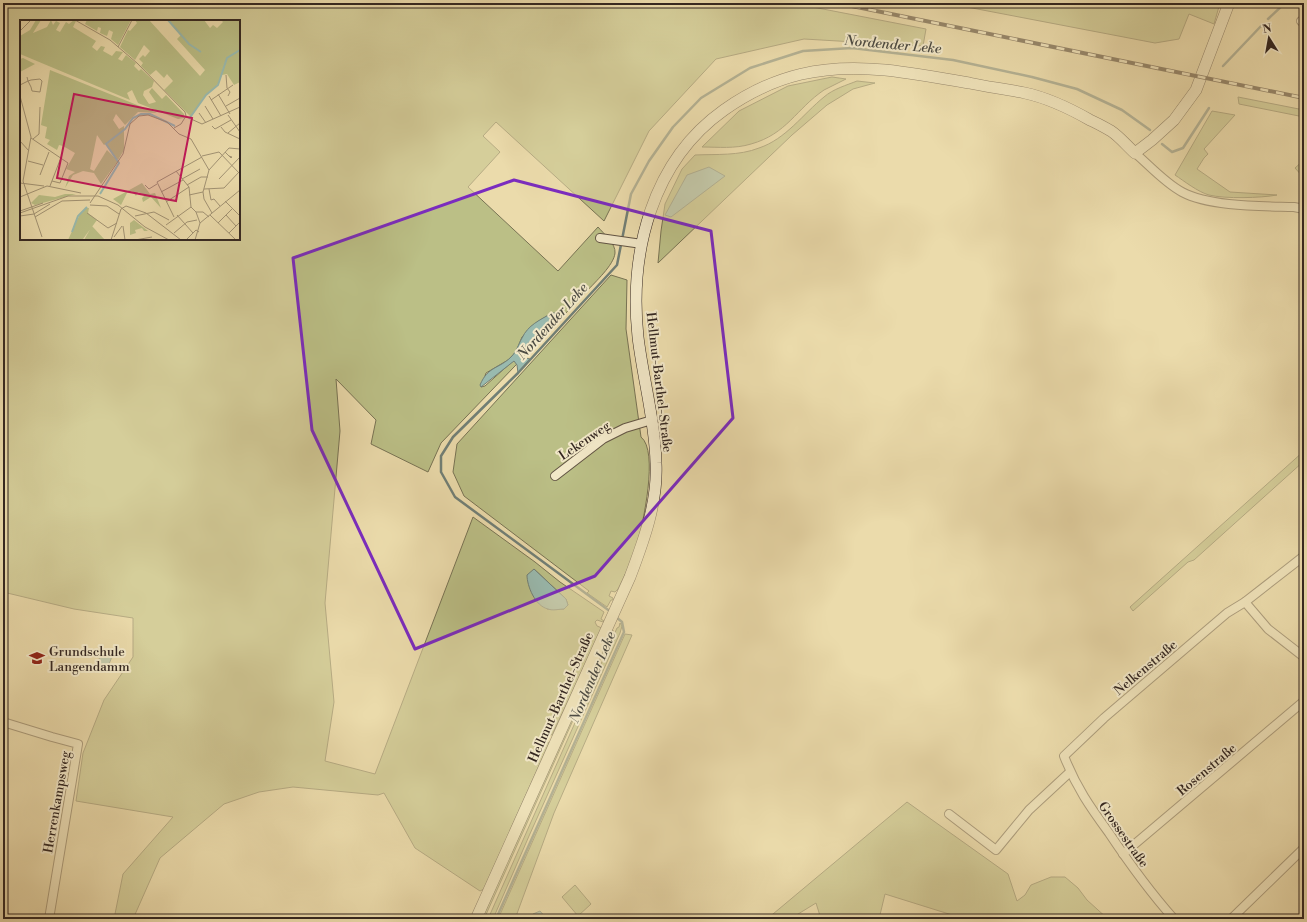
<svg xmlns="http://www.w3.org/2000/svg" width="1307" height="922" viewBox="0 0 1307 922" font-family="'Libre Bodoni',serif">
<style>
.green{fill:#bbbf86;stroke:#787354;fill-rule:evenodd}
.water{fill:#99baaf;stroke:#717f76}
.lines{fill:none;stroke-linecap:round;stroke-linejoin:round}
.stream{stroke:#717f76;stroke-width:2.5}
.street-casing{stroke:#625444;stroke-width:10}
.secondary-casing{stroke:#342721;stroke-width:12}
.street{stroke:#f2e8c8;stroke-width:8}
.secondary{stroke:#f2e8c8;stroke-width:11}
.rail-casing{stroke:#342721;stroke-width:4}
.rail{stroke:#f2e8c8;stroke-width:2.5;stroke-dasharray:8;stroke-linecap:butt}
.marked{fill:none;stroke:#7b2cbf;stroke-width:3;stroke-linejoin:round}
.labels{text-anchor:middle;stroke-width:4;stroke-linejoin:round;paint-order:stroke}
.street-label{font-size:13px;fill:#342721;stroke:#f2e8c8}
.poi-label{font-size:13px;fill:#342721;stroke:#f2e8c8;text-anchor:start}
.water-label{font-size:14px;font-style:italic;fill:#4d4c44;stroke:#f2e8c8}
.inset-river{fill:none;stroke:#99baaf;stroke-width:2}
.inset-road{fill:none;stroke:#a29374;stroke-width:1}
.view{fill:#c2185b;fill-opacity:0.15;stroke:#c2185b;stroke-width:2}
.inset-edge{fill:none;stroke:#342721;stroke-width:2}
</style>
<rect width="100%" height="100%" fill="#ebdbab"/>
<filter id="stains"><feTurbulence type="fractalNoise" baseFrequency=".005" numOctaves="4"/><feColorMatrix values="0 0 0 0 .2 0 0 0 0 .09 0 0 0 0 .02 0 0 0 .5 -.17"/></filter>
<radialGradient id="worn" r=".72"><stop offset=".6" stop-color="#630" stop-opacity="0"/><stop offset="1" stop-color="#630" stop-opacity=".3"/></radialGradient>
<g class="green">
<path d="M 3,3 L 792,3 L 926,29 L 923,46 L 804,39 L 716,59 L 649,131 L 604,221 L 496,122 L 483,136 L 500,152 L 468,187 L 558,271 L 598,227 C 604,234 616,244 615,253 C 614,265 595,282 587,291 L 441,443 L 428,472 L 371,444 L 376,420 L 336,379 L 340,431 L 325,603 L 334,702 L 325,761 L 375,774 L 473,517 L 535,562 L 560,582 L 604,612 L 601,619 L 604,621 L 603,622 L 597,620 L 595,622 L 597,626 L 602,628 L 552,735 L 545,734 L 543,738 L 549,743 L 484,889 L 480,891 L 415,848 L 384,793 L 378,795 L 293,787 L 259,792 L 224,804 L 160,858 L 133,919 L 114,919 L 123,874 L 173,817 L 76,801 L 83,753 L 104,700 L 133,657 L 133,618 L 74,609 L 3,592 ZM 21,21 L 239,21 L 239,239 L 21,239 ZM 552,313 L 557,314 L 528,342 L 514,360 L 485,386 L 481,387 L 486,373 L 508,360 L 516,352 L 522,337 L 537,322 ZM 534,569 L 566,599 L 568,605 L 564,609 L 547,609 Z"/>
<polygon points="946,3 1220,3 1214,24 1189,14 1179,39 1155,43"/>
<path d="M 832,77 L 846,79 C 839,83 831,86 824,90 C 796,109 787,134 751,144 C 735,149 718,147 702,147 L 739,111 L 788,86 Z"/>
<path d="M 857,81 L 875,83 L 853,89 L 827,105 L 792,135 L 658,263 L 661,231 L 665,204 L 682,169 L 695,155 C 716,154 739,156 759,148 C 786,139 803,114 824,97 C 833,89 847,85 857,81 Z"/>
<polygon points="1238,97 1304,110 1304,117 1239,104"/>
<path d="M 1212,111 L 1235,115 L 1204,149 L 1208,154 L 1204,158 L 1197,169 L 1230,192 L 1277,195 C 1261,198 1225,199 1209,195 C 1198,192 1184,181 1175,175 Z"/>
<polygon points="1304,160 1304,178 1295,168"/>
<path d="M 611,275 L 627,280 L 626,329 L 641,437 C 659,451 643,524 637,544 C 632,560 625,575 618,589 L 615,592 L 611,591 L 609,596 L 613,598 L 613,600 L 611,600 L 607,607 L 587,593 L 589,591 L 464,496 L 453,472 L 457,444 Z"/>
<polygon points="1304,451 1304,461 1194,560 1188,562 1133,611 1130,607"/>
<polygon points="620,623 622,626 620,633 529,836 493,919 488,919 617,628 619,627"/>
<polygon points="611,630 613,630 613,631 484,919 481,919"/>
<polygon points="625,634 632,635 554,813 515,919 498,919"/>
<polygon points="907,802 1008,874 1017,901 1025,895 1031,885 1051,877 1065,877 1078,888 1087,900 1108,919 965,919 885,894 879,919 821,919 816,903 790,919 767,919"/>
<polygon points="575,885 591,904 578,916 562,897"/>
</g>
<g class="water">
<polygon points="709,167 725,176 671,217 665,215 687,175"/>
<path d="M 552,313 L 558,313 L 529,342 L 519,355 L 521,357 L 530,359 L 518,373 L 517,365 L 514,361 L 481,387 L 480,385 C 488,366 499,369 511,357 C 517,351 518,345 522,338 C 528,325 540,320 552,313 Z"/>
<path d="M 534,569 L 566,599 L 568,605 L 564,609 C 559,609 553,611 548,609 C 535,606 527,586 527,575 Z"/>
<path d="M 104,650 L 112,652 C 112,658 110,666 103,668 L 98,666 C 98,660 100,655 104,650 Z"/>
<polygon points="540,911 547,919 528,919 533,914"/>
</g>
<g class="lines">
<g class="stream">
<polyline points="1268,19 1285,3"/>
<polyline points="1223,66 1262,25"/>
<polyline points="1162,144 1172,152 1183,148 1209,108"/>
<polyline points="611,612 455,497 441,472 441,456 453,437 518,373 617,265 631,194 649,161 673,127 701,98 750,68 803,51 852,48 953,60 1032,77 1077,89 1122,110 1150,130"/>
<polyline points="496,919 624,632 622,622 616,617"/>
</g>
<defs>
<g id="street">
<polyline points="1301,21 1304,24"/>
<path d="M 1135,153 C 1150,166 1165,183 1182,192 C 1210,207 1263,206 1294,207 L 1304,209"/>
<polyline points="600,238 642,244"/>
<polyline points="555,476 603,439 625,428 652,420"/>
<polyline points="1245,602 1268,629 1304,657"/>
<polyline points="3,722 52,737 78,744 49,919"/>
<polyline points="949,814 996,850 1029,810 1070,772"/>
<polyline points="1123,854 1304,701"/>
<path d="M 1174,919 C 1150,892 1129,863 1109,833 C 1090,807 1076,787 1064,756 L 1104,718 L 1227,613 L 1245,602 L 1304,556"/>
<polyline points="1231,919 1304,848"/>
</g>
<path id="secondary" d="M 476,919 L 630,577 C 644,540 658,502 656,463 C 655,420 643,379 638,337 C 629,252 652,161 724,110 C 775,74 824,64 885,70 C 913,73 941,78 969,83 C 987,87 1006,89 1025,93 C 1048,98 1069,108 1090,120 C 1097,123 1104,127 1111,131 C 1120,137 1127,146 1135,153 L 1152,140 L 1174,120 L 1196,90 L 1229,3"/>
</defs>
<use href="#street" class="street-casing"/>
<use href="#secondary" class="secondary-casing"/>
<use href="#street" class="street"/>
<use href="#secondary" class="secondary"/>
<defs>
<polyline id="rail" points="837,3 1304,98"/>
</defs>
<use href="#rail" class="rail-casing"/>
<use href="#rail" class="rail"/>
</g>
<path d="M0 0H1307V922H0ZM 514,180 L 711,231 L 733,418 L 595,576 L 415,649 L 312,430 L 293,258 Z" fill="#ebdbab" fill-opacity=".55" fill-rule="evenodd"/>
<path class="marked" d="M 514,180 L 711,231 L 733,418 L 595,576 L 415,649 L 312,430 L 293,258 Z"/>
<defs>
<symbol id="school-bare" viewBox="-9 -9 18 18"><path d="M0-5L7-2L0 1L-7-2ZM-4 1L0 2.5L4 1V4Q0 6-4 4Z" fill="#8f2418" stroke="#f2e8c8" stroke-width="2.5" paint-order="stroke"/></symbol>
</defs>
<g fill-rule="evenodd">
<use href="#school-bare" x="26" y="647" width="22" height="22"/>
</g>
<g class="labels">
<g class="street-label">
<text transform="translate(660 382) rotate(83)" y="5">Hellmut-Barthel-Straße</text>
<text transform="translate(584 440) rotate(-34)" y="5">Lekenweg</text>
<text transform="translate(1145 667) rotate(-40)" y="5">Nelkenstraße</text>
<text transform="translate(560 697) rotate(-66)" y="5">Hellmut-Barthel-Straße</text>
<text transform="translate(1206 769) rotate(-40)" y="5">Rosenstraße</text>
<text transform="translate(56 802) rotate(-80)" y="5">Herrenkampsweg</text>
<text transform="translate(1124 834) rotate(55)" y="5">Grossestraße</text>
</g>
<g class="poi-label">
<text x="49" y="656">Grundschule<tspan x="49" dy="15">Langendamm</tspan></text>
</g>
<g class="water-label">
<text transform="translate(893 44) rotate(5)" y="5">Nordender Leke</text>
<text transform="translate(552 321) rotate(-48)" y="5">Nordender Leke</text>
<text transform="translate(592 677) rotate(-67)" y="5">Nordender Leke</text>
</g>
</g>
<g transform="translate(20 20)">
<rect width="220" height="220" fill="#ebdbab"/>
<path d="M 16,0 L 21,0 L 13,13 L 27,7 L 31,0 L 33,5 L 36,1 L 40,3 L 36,10 L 40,12 L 46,2 L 49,4 L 54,0 L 56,1 L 53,7 L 76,21 L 72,27 L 77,31 L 81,26 L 85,27 L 83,31 L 92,36 L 96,31 L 103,32 L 98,39 L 102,41 L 106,35 L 116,43 L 114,46 L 119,51 L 121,49 L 134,61 L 132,67 L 124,71 L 123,75 L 129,84 L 136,82 L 129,72 L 132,68 L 142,79 L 146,75 L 164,94 L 164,98 L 158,99 L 118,83 L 112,70 L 107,73 L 110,80 L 0,34 L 0,16 L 10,10 ZM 67,0 L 111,0 L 98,25 L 91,19 L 93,12 L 89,10 L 87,16 L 80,13 L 81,8 L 78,7 L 77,11 L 65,4 ZM 115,0 L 129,0 L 180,56 L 185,50 L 157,19 L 161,15 L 148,0 L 184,0 L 190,8 L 193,5 L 197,8 L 203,2 L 201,0 L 220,0 L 220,62 L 214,65 L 207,54 L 202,55 L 203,48 L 198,64 L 183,78 L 171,97 L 144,70 L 153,61 L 147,54 L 144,58 L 136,50 L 130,55 L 121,46 L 123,43 L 119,39 L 123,35 L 125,37 L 130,31 L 124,25 L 115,40 L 100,27 L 108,10 L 110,11 L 117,3 ZM 3,38 L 15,44 L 0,52 L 0,39 ZM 30,50 L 137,93 L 118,92 L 105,105 L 96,94 L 93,100 L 99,109 L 104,106 L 104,110 L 84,125 L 77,115 L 70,149 L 74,151 L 87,130 L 98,141 L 81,164 L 74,153 L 63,151 L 53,155 L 45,168 L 49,156 L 55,152 L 46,149 L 55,133 L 43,126 L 39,125 L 37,130 L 27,124 L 30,120 L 25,118 L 27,107 L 21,105 ZM 104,110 L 104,130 L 98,140 L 86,125 ZM 122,163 L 130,174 L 135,173 L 141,188 L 131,177 L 123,182 L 122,178 L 125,175 L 118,172 L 116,176 L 112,171 L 107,173 L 101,185 L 93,179 ZM 45,174 L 56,174 L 15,185 L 11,183 L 19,175 L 35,177 ZM 66,188 L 69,188 L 68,193 L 77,200 L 63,219 L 48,220 L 59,196 ZM 114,200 L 128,211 L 124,211 L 122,208 L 115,210 L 116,213 L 110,215 L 110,203 ZM 72,206 L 85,220 L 64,220 Z" fill="#bbbf86"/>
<path class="inset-river" d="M 148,0 L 169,24 L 181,32M 169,99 L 186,75 L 198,65 L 207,38 L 220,30M 80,174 L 99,143 L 86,124 L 105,109 L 113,98 L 121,94 L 130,94 L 155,106M 52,212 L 58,196 L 67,187"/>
<path class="inset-road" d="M 55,0 L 90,20 L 117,43 L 165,92 L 166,96 L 161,104 L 154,108M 0,11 L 11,0M 98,27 L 112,0M 206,55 L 207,68 L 210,72 L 208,76M 0,65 L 8,61 L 11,60 L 20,59 L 22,61 L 20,72 L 12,71 L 11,67 L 8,61 L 7,57M 198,74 L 210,94M 0,76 L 11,117 L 3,161 L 22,217M 189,76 L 201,96M 191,80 L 213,65M 185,86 L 193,99M 206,86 L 220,78M 179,93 L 186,103M 208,95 L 220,112M 171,99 L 182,104 L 220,87M 192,106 L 195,109 L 211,100M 201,107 L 205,112 L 220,119M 208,113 L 220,103M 11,118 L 48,143 L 40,163 L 32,161M 13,119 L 19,114 L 20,87M 0,121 L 9,131M 205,132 L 211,138 L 212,137 L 209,136M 182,136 L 199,132 L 220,154M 8,141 L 23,145M 189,150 L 209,128 L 220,129M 156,151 L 169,167 L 171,187 L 176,192 L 180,203M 20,155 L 29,132M 162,159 L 180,149M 199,159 L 220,137M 0,163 L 24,166M 125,165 L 129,169 L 137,164M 167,165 L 181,157 L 188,157M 30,166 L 40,140M 184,169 L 204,168 L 219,152M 189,169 L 191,180 L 194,179 L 200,186M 141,172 L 163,160M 169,175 L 183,172M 0,177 L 27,166 L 61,173M 205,181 L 220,196M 146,182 L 169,167M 70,183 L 103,134 L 110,104 L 119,96 L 128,95 L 147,102 L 159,114 L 171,119 L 189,150 L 183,172 L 184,179 L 192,193M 70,185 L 87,186 L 99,194M 0,191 L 23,183M 176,192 L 183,192 L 189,197M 0,193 L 48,176 L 78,176 L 98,185 L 125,207 L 149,220M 67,193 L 88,208 L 97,203M 157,195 L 173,213M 190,195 L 215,219M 206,195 L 216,206M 0,196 L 14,194 L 30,184M 115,196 L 134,192 L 149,200M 15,197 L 42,181 L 70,180M 154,197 L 137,162 L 182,137M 180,203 L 220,170M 198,203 L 213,188M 146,205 L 171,187M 103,206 L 105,220M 154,213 L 167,202 L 177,200M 209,213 L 220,202M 94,217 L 102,206M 91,220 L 101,189 L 106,186 L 126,193 L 161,220M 115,220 L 132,217M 166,220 L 176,210 L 179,212M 175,220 L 180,203"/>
<path class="view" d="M 54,74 L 172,98 L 156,181 L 37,158 Z"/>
<rect width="220" height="220" class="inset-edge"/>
</g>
<rect width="1307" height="922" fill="none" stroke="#ebdbab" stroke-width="16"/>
<rect x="4" y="4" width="1299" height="914" fill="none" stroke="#342721" stroke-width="2"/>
<rect x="8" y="8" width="1291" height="906" fill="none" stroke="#342721"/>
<g transform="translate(1269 38) rotate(349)" stroke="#f2e8c8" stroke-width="3" paint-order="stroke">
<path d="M0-3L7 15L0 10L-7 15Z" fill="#342721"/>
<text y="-6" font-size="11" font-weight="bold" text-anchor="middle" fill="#342721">N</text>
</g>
<rect width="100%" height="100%" filter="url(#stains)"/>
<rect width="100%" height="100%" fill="url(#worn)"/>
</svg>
